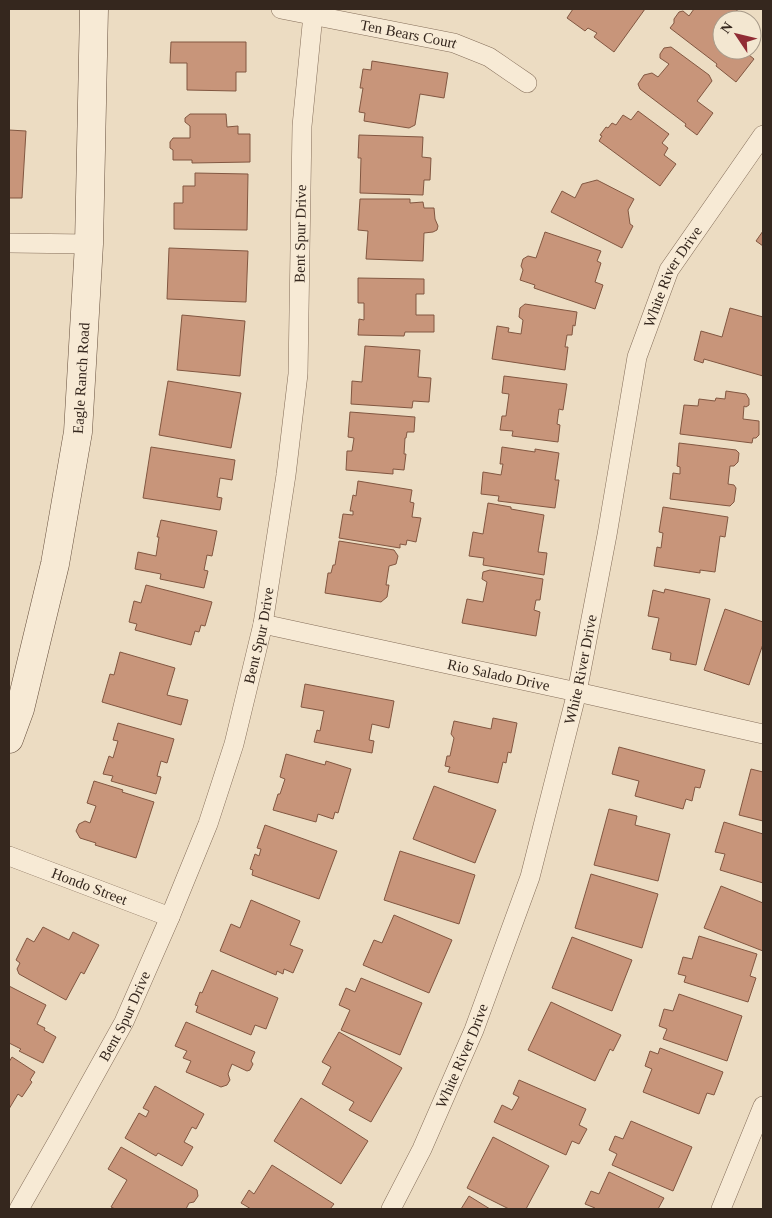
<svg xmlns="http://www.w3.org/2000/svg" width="772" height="1218" viewBox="0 0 772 1218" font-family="Georgia,serif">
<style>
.building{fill:#c8957a;stroke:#825741}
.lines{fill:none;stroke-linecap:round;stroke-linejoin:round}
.street-casing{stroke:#856e5a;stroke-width:20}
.secondary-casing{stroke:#664f3d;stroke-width:29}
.street{stroke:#f7ead5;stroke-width:19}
.secondary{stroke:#f7ead5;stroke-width:28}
.labels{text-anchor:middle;stroke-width:5;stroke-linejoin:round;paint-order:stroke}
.street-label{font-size:15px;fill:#35271e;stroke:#f3e7d1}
</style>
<rect width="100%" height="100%" fill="#ecdcc2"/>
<g class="building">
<polygon points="573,9 645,9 614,52 594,37 597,33 588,28 585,31 567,18"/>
<polygon points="694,9 735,9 749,20 722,20 722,50 743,50 754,59 736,82 716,66 717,64 670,28 674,23 674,19 679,12 683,11 689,16"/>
<polygon points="171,42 246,42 246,72 236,72 236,91 187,90 187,63 170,63"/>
<polygon points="671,47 709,75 712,81 697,101 713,113 697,135 685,126 686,124 640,89 638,84 644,75 652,73 658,77 669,64 660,58 660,54 664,48"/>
<polygon points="372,61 448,73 444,98 420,94 415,125 409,128 364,121 365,113 359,112 363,88 360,88 363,69 371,70"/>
<polygon points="638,111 669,134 662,143 668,148 664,155 676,164 660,186 599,141 602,136 600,135 606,127 608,128 612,123 616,125 623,115 631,120"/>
<polygon points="190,114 226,114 227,127 238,126 238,134 250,134 250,162 192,163 192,160 173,160 173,150 170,148 170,142 173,138 190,138 190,126 185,122 185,118"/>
<polygon points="9,130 26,131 22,198 9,198"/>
<polygon points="359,135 423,137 422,157 431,158 430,180 424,180 423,195 360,193 361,158 358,158"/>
<polygon points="195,173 248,174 247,230 174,229 174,203 183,203 183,186 195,186"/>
<polygon points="597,180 634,199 628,210 630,224 633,226 622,248 551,212 562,191 575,198 582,184"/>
<polygon points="360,199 410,199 410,203 423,202 424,208 434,208 435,219 438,226 437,230 433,232 424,233 423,261 366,259 368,231 358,230"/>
<polygon points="763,231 763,246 756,241"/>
<polygon points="545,232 601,251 597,261 601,263 595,282 603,285 595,309 534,288 535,285 520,280 523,270 521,266 523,259 528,256 536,258"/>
<polygon points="169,248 248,251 246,302 167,299"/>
<polygon points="358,278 424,279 424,294 416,294 416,315 434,315 434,332 405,332 404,336 358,335 359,319 364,320 364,303 358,303"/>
<polygon points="525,304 577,312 575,326 573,325 572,335 567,335 565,347 568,347 565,370 492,359 497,326 509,328 508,332 521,334 523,320 519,317 520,308"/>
<polygon points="730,308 763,317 763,376 704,359 703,363 694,360 701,331 722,337"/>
<polygon points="182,315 245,321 240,376 177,370"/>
<polygon points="365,346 420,350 418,377 431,378 429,402 413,401 412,408 351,404 352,381 362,382"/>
<polygon points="504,376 567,384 563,410 559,409 557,424 560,425 558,442 512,436 513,431 500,430 502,416 506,416 509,394 502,393"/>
<polygon points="168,381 241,393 231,448 159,435"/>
<polygon points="726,391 746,394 749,399 749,405 746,407 744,406 743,419 759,421 759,435 756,438 753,438 752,443 680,434 684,405 698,406 699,399 715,401 716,398 725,399"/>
<polygon points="350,412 415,417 414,432 407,432 406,438 405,438 404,454 406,454 404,470 393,469 393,474 346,470 347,451 352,451 354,438 348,437"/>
<polygon points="679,443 736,450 739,453 738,462 734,466 730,466 728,484 734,485 736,488 734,502 730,506 670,499 673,473 680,474 680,467 677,466"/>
<polygon points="151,447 235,460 232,480 220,478 217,497 222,498 220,510 143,498"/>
<polygon points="502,447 535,452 535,449 559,453 555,480 559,480 555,508 498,501 499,496 481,494 483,472 501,475 503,464 500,464"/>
<polygon points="358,481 412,490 410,502 414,503 412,517 421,518 416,542 407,540 406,545 400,544 400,548 339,538 343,514 353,515 353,511 350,511 353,495 356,496"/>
<polygon points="488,503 511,507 511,509 544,515 538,552 547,553 544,575 483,565 484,558 469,556 473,532 483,534"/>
<polygon points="663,507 728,517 725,537 720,536 715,572 700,570 700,573 654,566 657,547 661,548 663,533 659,532"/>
<polygon points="161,520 217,531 212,556 207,555 204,570 208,571 204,588 160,579 161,574 135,569 138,552 156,556 159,537 157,537"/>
<polygon points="339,541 394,550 398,556 396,564 389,566 386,585 389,585 387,597 381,602 325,593 328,573 331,573 333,565 335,565"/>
<polygon points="490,570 543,579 540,600 536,600 534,610 540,612 536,636 462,623 467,599 483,602 487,582 482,579 483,572"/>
<polygon points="146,585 212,602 205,626 201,625 199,632 195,631 191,645 135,630 137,624 129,622 134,601 141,603"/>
<polygon points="665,589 710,599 696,665 670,660 671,653 652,649 659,618 648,616 653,590 664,593"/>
<polygon points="725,609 763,622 763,644 749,685 704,670"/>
<polygon points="120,652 175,668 167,695 188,700 181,725 102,702 110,674 114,675"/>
<polygon points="305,684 394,701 389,728 372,724 369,740 374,741 372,753 314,742 317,730 320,731 324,711 301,707"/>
<polygon points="493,718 517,723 511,753 508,752 506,763 503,762 498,783 448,772 450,767 445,766 447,756 450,756 454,738 451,734 454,721 491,729"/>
<polygon points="118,723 174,739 167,763 161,761 157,776 161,777 156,794 111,781 113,776 103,774 109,756 113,758 118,741 113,740"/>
<polygon points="619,747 705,770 700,788 695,787 692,801 686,799 683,809 635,796 639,781 612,774"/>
<polygon points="286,754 325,765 326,761 351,769 338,813 335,812 333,819 318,814 316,822 273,810 278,794 280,794 285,779 280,777"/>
<polygon points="751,769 763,772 763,821 739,815"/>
<polygon points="94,781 123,790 122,792 154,802 136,858 95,845 96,843 80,838 76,831 79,824 85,821 90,823 96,806 87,803"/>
<polygon points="434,786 496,810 475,863 413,839"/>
<polygon points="609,809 637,816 635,825 670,834 658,881 594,865"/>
<polygon points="724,822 763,834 763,883 720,870 725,854 715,852"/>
<polygon points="265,825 337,851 319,899 252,875 253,870 250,869 255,854 259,856 261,849 257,848"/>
<polygon points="400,851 475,875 459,924 384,900"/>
<polygon points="591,874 658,894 642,948 575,928"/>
<polygon points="721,886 763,903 763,951 704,928"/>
<polygon points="251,900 300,921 290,945 303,950 293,973 284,969 283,974 277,971 276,975 220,951 231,924 240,928"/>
<polygon points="394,915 452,940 429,993 363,965 374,940 382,943"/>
<polygon points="43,927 69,940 73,932 99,945 84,974 81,972 66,1000 19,974 17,969 20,963 16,960 27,938 34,942"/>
<polygon points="699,936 757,954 750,976 756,978 748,1002 684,982 686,976 678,974 683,957 692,959"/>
<polygon points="572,937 632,960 612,1011 552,988"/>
<polygon points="212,970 278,998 266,1029 255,1025 251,1035 196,1012 198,1006 195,1005 200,992 202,993"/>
<polygon points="361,978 422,1003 400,1055 341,1030 350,1010 339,1005 346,988 355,992"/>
<polygon points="9,986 46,1005 37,1024 45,1028 44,1030 56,1037 43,1063 19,1051 21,1049 9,1043"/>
<polygon points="679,994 742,1016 727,1061 663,1039 667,1029 659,1026 664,1009 673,1011"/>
<polygon points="551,1002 621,1035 613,1051 610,1049 595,1081 528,1050"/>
<polygon points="186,1022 255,1052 251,1061 253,1064 250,1070 247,1071 232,1064 228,1074 230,1080 227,1085 221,1087 186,1072 191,1061 183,1058 187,1051 175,1046"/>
<polygon points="339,1032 402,1068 371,1122 349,1110 354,1102 322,1084 331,1067 322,1062"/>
<polygon points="660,1048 723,1072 714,1095 707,1093 699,1114 643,1092 652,1069 645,1066 650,1051 658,1054"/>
<polygon points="12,1057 35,1072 30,1080 32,1082 22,1097 18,1094 9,1109 9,1062"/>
<polygon points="519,1080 586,1109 579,1125 587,1129 579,1144 572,1141 566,1155 494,1122 502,1105 512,1110 519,1097 513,1094"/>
<polygon points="155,1086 204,1114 196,1129 192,1127 184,1142 193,1147 182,1166 158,1153 156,1156 125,1138 139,1113 146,1117 149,1111 143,1108"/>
<polygon points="301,1098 368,1141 341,1184 274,1141"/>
<polygon points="631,1121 692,1147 673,1191 612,1165 617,1154 609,1150 615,1136 623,1139"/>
<polygon points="493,1137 549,1166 526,1209 509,1209 467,1188"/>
<polygon points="121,1147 197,1190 198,1196 194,1202 189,1203 186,1209 115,1209 111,1207 127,1180 108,1169"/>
<polygon points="272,1165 334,1204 330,1209 251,1209 241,1203 249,1190 254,1194"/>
<polygon points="609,1172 664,1198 658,1209 594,1209 595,1208 585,1204 591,1191 599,1194"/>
<polygon points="469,1196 490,1209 461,1209"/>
</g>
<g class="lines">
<defs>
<g id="street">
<path id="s1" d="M 281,9 L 454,43 L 489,57 L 527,83"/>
<polyline points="9,243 89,244"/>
<path id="s2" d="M 263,624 L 577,692 L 763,734"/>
<path id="s3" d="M 9,856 L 170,917"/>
<path id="s4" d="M 19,1209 L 59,1139 L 124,1022 L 170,917 L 208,824 L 234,744 L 263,624 L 286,475 L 298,374 L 302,126 L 313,15"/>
<path id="s5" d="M 391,1209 L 422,1149 L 474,1030 L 530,877 L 577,692 L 607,535 L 637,357 L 669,270 L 763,135"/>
<polyline points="721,1209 763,1106"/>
</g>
<g id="secondary">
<path id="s6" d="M 9,739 L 20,709 L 55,564 L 78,432 L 89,244 L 94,9"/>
</g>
</defs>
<use href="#street" class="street-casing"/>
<use href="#secondary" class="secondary-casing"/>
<use href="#street" class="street"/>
<use href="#secondary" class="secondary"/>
</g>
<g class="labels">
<g class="street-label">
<text dy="5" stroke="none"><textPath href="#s1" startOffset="130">Ten Bears Court</textPath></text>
<text dy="5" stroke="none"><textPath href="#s4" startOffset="1030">Bent Spur Drive</textPath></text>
<text dy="5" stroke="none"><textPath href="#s5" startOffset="980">White River Drive</textPath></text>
<text dy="5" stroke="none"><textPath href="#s6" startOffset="369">Eagle Ranch Road</textPath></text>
<text dy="5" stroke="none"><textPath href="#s4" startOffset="625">Bent Spur Drive</textPath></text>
<text dy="5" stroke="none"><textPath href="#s5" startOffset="574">White River Drive</textPath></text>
<text dy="5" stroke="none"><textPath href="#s2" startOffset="241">Rio Salado Drive</textPath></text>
<text dy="5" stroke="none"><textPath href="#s3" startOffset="86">Hondo Street</textPath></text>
<text dy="5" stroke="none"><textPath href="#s4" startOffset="220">Bent Spur Drive</textPath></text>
<text dy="5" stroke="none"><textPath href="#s5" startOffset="169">White River Drive</textPath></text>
</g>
</g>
<rect width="772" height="1218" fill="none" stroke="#35271e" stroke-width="20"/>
<g transform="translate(737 35) rotate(305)"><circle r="24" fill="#f3e7d1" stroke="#a79a89"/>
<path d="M0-4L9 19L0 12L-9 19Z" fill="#912d35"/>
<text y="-8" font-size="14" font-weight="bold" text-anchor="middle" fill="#35271e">N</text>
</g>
</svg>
